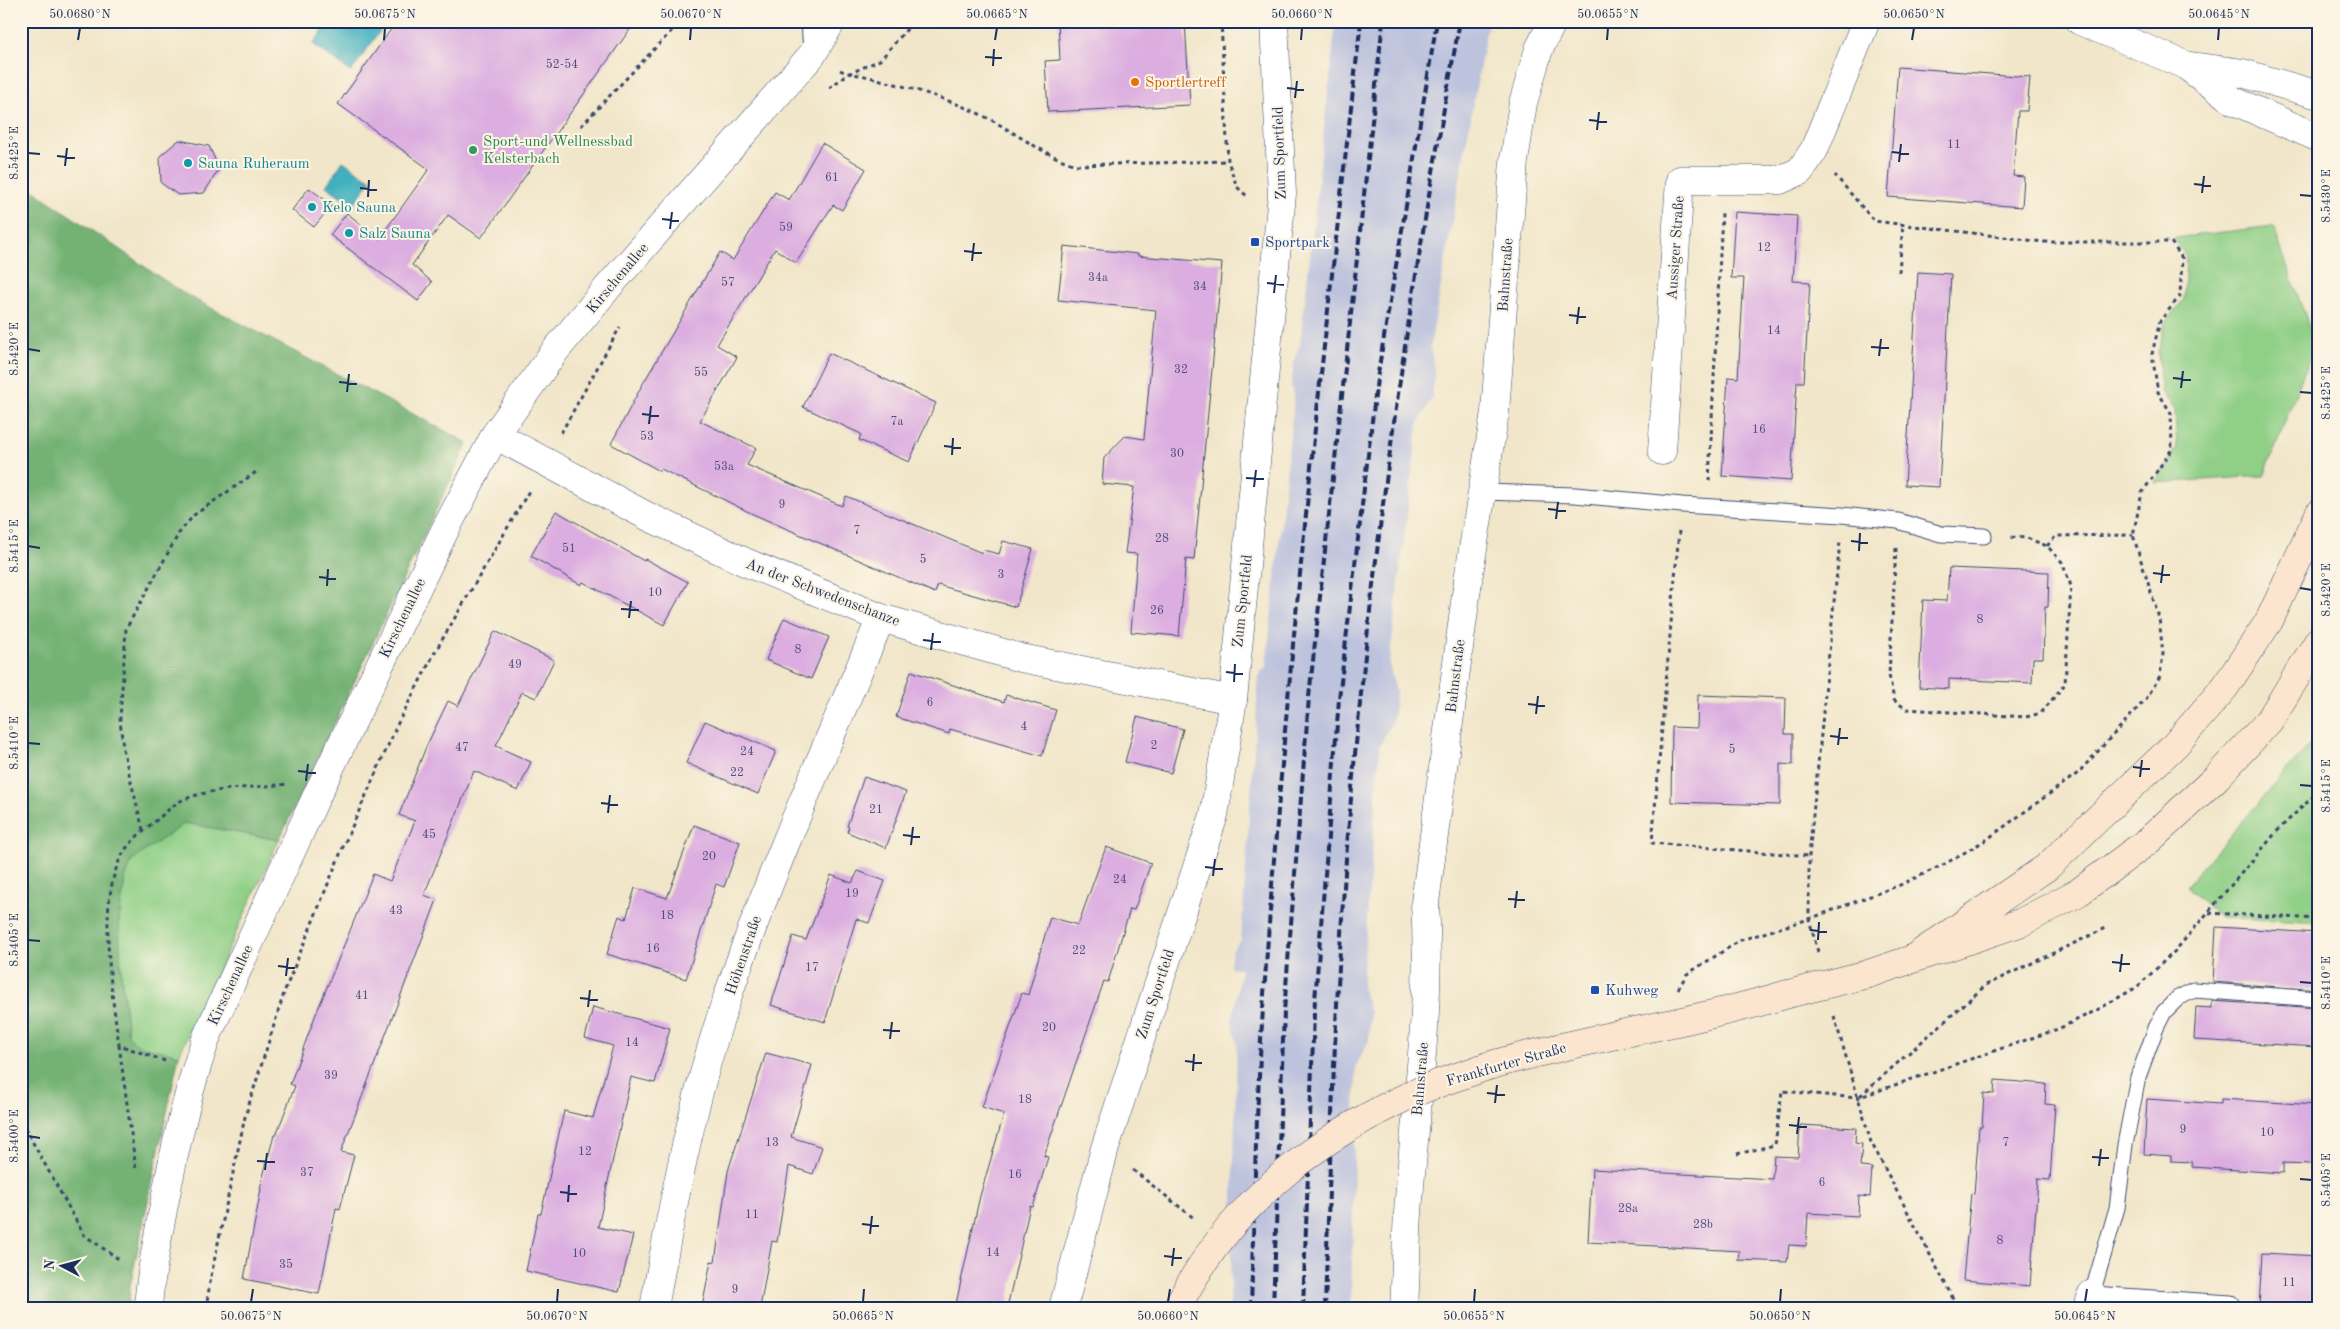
<svg xmlns="http://www.w3.org/2000/svg" width="2340" height="1329" viewBox="0 0 2340 1329" font-family="'Old Standard TT',serif">
<style>
.industrial{fill:#bec3dd}
.green{fill:#8fcf86;stroke:#557f72}
.forest{fill:#73b273;stroke:#477068}
.water{fill:#41b0be;stroke:#2e708e}
.building{fill:#dbade0}
.lines{fill:none;stroke-linecap:round;stroke-linejoin:round}
.lane-casing{stroke:#3b4a6e;stroke-width:17}
.street-casing{stroke:#3b4a6e;stroke-width:29}
.secondary-casing{stroke:#3b4a6e;stroke-width:29}
.path{stroke:#3b4a6e;stroke-width:3;stroke-dasharray:4 4;stroke-linecap:butt}
.lane{stroke:#fff;stroke-width:15}
.street{stroke:#fff;stroke-width:28}
.secondary{stroke:#fce5cf;stroke-width:28}
.rail{stroke:#1b2f5e;stroke-width:4;stroke-dasharray:8 4;stroke-linecap:butt}
.secondary-bridge-casing{stroke:#3b4a6e;stroke-width:29;stroke-linecap:butt}
.secondary-bridge{stroke:#fce5cf;stroke-width:28}
.ticks{fill:none;stroke:#1b2f5e;stroke-width:2}
.food-dot{fill:#e8710a;stroke:#fcf5e5;stroke-width:2}
.leisure-dot{fill:#2e9e5b;stroke:#fcf5e5;stroke-width:2}
.culture-dot{fill:#0f9aa8;stroke:#fcf5e5;stroke-width:2}
.transit-dot{fill:#1a4fb4;stroke:#fcf5e5;stroke-width:2}
.labels{text-anchor:middle;stroke-width:4;stroke-linejoin:round;paint-order:stroke}
.number-label{font-size:12px;fill:#4b4e7e}
.food-label{font-size:15px;fill:#c56008;stroke:#fcf5e5;text-anchor:start}
.leisure-label{font-size:15px;fill:#27864d;stroke:#fcf5e5;text-anchor:start}
.street-label{font-size:15px;fill:#1b2f5e;stroke:#fcf5e5}
.culture-label{font-size:15px;fill:#0d838f;stroke:#fcf5e5;text-anchor:start}
.transit-label{font-size:15px;fill:#164399;stroke:#fcf5e5;text-anchor:start}
.neatline{fill:none;stroke:#1b2f5e;stroke-width:2}
.ticks-label{font-size:12px;text-anchor:middle;fill:#1b2f5e}
</style>
<rect width="100%" height="100%" fill="#fcf5e5"/>
<filter id="ink" filterUnits="userSpaceOnUse"><feTurbulence type="fractalNoise" baseFrequency=".02" numOctaves="2"/><feDisplacementMap in="SourceGraphic" scale="10" xChannelSelector="R" yChannelSelector="G"/><feConvolveMatrix kernelMatrix="1 2 1 2 8 2 1 2 1" color-interpolation-filters="sRGB"/></filter>
<filter id="wash" filterUnits="userSpaceOnUse"><feTurbulence type="fractalNoise" baseFrequency=".0096" numOctaves="4" result="noise"/><feDisplacementMap in="SourceGraphic" scale="20" xChannelSelector="R" yChannelSelector="G"/><feGaussianBlur stdDeviation="1.12" result="paint"/><feColorMatrix in="noise" values="0 0 0 0 0 0 0 0 0 0 0 0 0 0 0 0 0 1.4 0 .05"/><feComposite in="paint" operator="in"/></filter>
<g filter="url(#wash)">
<rect width="100%" height="100%" fill="#f1e6c9"/>
<polygon class="industrial" points="1336,21 1488,21 1430,347 1435,371 1432,397 1418,425 1389,664 1396,691 1393,719 1380,745 1362,986 1370,1013 1369,1040 1356,1066 1351,1308 1230,1308 1237,1043 1232,1021 1241,969 1230,967 1232,951 1241,940 1259,674 1266,667 1294,399 1291,386 1295,356 1300,345"/>
<g class="green">
<polygon points="2273,226 2315,344 2264,476 2155,483 2177,448 2175,410 2161,391 2158,353 2165,324 2184,299 2186,257 2174,238"/>
<polygon points="2319,734 2319,923 2220,917 2186,886"/>
<polygon points="185,823 279,840 179,1055 139,1046 128,1035 121,973 119,919 125,878 132,860"/>
</g>
<polygon class="forest" points="21,182 183,293 468,443 279,840 185,823 132,860 125,878 119,919 121,973 128,1035 139,1046 179,1055 130,1286 129,1308 21,1308"/>
<g class="water">
<polygon points="330,21 387,21 351,72 313,44"/>
<polygon points="343,161 371,180 353,205 326,186"/>
</g>
<g id="blocks">
<g class="building">
<polygon points="397,21 636,21 481,238 448,215 412,265 432,282 418,301 330,235 347,213 379,239 429,169 338,104"/>
<polygon points="1058,21 1185,21 1190,105 1048,112 1045,61 1060,60"/>
<polygon points="1898,67 2030,77 2027,111 2018,111 2013,176 2024,177 2022,207 1888,197"/>
<polygon points="179,140 209,146 219,169 204,193 178,195 161,183 160,156"/>
<polygon points="822,143 866,169 842,210 833,205 796,263 775,249 717,345 737,357 700,421 756,448 747,465 842,506 846,496 982,553 983,550 999,554 1003,541 1033,549 1016,607 938,585 935,593 755,515 661,469 660,471 611,444 641,387 720,252 733,260 775,192 789,200"/>
<polygon points="309,188 332,205 314,227 292,210"/>
<polygon points="1735,212 1797,216 1793,281 1810,282 1804,382 1797,382 1791,481 1722,476 1728,377 1738,378 1744,278 1731,278"/>
<polygon points="1064,246 1138,254 1138,256 1222,263 1194,560 1186,559 1179,636 1131,632 1137,554 1125,553 1134,487 1102,484 1104,458 1125,436 1144,439 1156,310 1058,300"/>
<polygon points="1918,272 1951,274 1939,487 1905,485"/>
<polygon points="829,353 936,403 909,462 859,440 861,434 803,407"/>
<polygon points="556,511 644,561 645,559 688,582 664,625 583,582 581,585 531,556"/>
<polygon points="1949,568 2049,572 2048,607 2045,607 2043,658 2033,658 2032,683 1949,679 1949,689 1919,687 1923,600 1947,601"/>
<polygon points="784,618 829,637 811,679 766,660"/>
<polygon points="495,631 554,660 536,698 522,692 496,746 531,762 518,791 474,771 424,895 437,900 341,1152 354,1155 340,1209 336,1208 319,1294 244,1279 261,1189 260,1188 274,1135 276,1135 295,1086 290,1084 314,1019 373,874 390,881 415,821 399,815 426,747 448,701 458,706"/>
<polygon points="911,671 1004,702 1006,695 1056,710 1042,756 950,729 949,734 896,717"/>
<polygon points="1698,695 1786,698 1785,734 1793,734 1793,765 1780,764 1780,805 1671,802 1672,727 1697,728"/>
<polygon points="1137,717 1183,729 1171,773 1125,762"/>
<polygon points="705,721 776,751 758,794 686,763"/>
<polygon points="864,777 906,792 886,848 847,832 849,827 847,826"/>
<polygon points="694,825 740,842 724,887 716,884 686,979 607,954 619,916 626,919 635,888 667,898"/>
<polygon points="1106,847 1151,863 1134,910 1130,909 1108,982 1104,981 1044,1156 1048,1157 1033,1207 1030,1206 1007,1308 955,1308 980,1196 1004,1114 982,1107 1022,993 1028,995 1050,917 1078,925"/>
<polygon points="858,871 885,881 869,923 856,919 825,1022 771,1005 793,936 806,940 831,875 852,883"/>
<polygon points="2216,927 2319,933 2319,990 2213,982"/>
<polygon points="2212,1001 2319,1008 2319,1047 2194,1040 2196,1007 2212,1008"/>
<polygon points="593,1007 670,1028 655,1083 631,1077 598,1227 633,1235 619,1292 526,1271 538,1214 541,1214 564,1111 593,1118 613,1046 585,1038"/>
<polygon points="766,1053 812,1065 791,1137 822,1147 813,1174 789,1166 777,1242 772,1241 760,1308 702,1308 711,1261 715,1262 728,1171"/>
<polygon points="1995,1080 2046,1084 2045,1104 2055,1105 2050,1180 2038,1179 2030,1286 1963,1280 1971,1193 1974,1194 1979,1127 1982,1127 1984,1093 1994,1094"/>
<polygon points="2147,1099 2221,1104 2221,1099 2316,1105 2312,1164 2283,1163 2283,1173 2192,1167 2192,1162 2171,1161 2171,1156 2144,1154"/>
<polygon points="1800,1125 1856,1128 1855,1143 1862,1144 1860,1167 1872,1168 1870,1197 1859,1196 1858,1216 1808,1213 1806,1246 1789,1245 1787,1262 1738,1260 1739,1251 1588,1242 1592,1169 1772,1179 1774,1156 1798,1157"/>
<polygon points="2262,1253 2319,1256 2319,1308 2259,1308"/>
</g>
</g>
</g>
<g filter="url(#ink)">
<use href="#blocks" fill-opacity="0" stroke="#3b4a6e" stroke-width="1"/>
<g class="lines">
<defs>
<g id="lane">
<polyline points="809,21 811,51"/>
<polyline points="1482,492 1575,495 1682,505 1842,515 1898,521 1941,534 1984,536"/>
<polyline points="2231,1303 2092,1294 2117,1208 2125,1145 2138,1077 2156,1028 2164,1012 2178,998 2194,990 2319,999"/>
</g>
<g id="street">
<polyline points="2080,21 2185,65 2234,101 2319,138"/>
<polyline points="2189,66 2242,73 2319,95"/>
<polyline points="495,435 647,516 745,562 881,618 1021,658 1233,700"/>
<polyline points="1662,451 1680,180 1780,180 1800,171 1814,150 1866,21"/>
<path d="M 148,1308 C 150,1275 157,1242 163,1210 C 174,1151 187,1092 207,1036 L 317,795 L 444,532 L 495,435 L 555,351 L 609,286 L 812,55 L 832,21"/>
<path d="M 654,1308 C 672,1208 691,1107 723,1010 C 768,876 826,748 881,618"/>
<polyline points="1063,1308 1105,1148 1214,815 1233,700 1282,194 1274,21"/>
<path d="M 1404,1308 C 1406,1276 1406,1244 1408,1213 C 1415,1109 1432,1007 1425,903 L 1468,580 L 1495,412 L 1514,161 L 1523,103 L 1539,49 L 1553,21"/>
<polyline points="2088,1308 2092,1294"/>
</g>
<g id="secondary">
<polyline points="1915,957 2047,867 2175,745 2225,687 2269,621 2319,514"/>
<polyline points="1868,974 2022,922 2079,892 2148,841 2217,777 2269,721 2319,640"/>
<path d="M 1488,1066 C 1587,1037 1689,1024 1788,994"/>
</g>
</defs>
<use href="#lane" class="lane-casing"/>
<use href="#street" class="street-casing"/>
<use href="#secondary" class="secondary-casing"/>
<g class="path">
<polyline points="1221,21 1228,161 1237,187 1249,198"/>
<path d="M 840,70 C 850,75 859,74 869,77 C 904,86 939,96 971,110 C 1008,126 1038,153 1076,165 L 1228,161"/>
<polyline points="829,88 848,74 880,60 914,21"/>
<polyline points="581,126 681,21"/>
<polyline points="1899,272 1903,224"/>
<polyline points="561,433 620,327"/>
<polyline points="1709,481 1722,213"/>
<polyline points="1679,531 1652,843 1809,856"/>
<polyline points="2047,546 2056,536 2133,535"/>
<polyline points="1896,548 1889,675 1894,700 1906,709 2026,717 2041,713 2065,684 2071,586 2062,562 2047,546 2027,538 2009,537"/>
<polyline points="143,830 123,749 120,719 126,629 179,533 194,515 259,470"/>
<polyline points="2209,913 2319,919"/>
<polyline points="1818,952 1809,919 1809,856 1840,541"/>
<polyline points="1678,989 1687,974 1741,940 1809,919 1900,885 1943,865 1986,840 2078,773 2146,699 2160,676 2163,654 2159,618 2133,535 2142,493 2172,449 2171,413 2158,392 2152,354 2160,321 2180,296 2182,258 2171,242 2044,242 1874,221 1835,175"/>
<polyline points="1834,1016 1871,1142 1958,1308"/>
<polyline points="119,1045 136,1170"/>
<path d="M 165,1061 L 119,1045 C 112,993 95,896 125,850 C 134,838 146,828 158,819 C 166,812 176,802 185,799 C 216,787 254,788 287,784"/>
<polyline points="1860,1096 1986,985 2106,928"/>
<polyline points="21,1121 84,1235 120,1260"/>
<polyline points="1737,1154 1775,1145 1782,1091 1857,1098 2058,1029 2097,1010 2137,987 2175,951 2280,828 2319,791"/>
<polyline points="1133,1170 1195,1219"/>
<polyline points="206,1308 211,1276 245,1117 285,990 343,847 398,723 435,652 529,491"/>
</g>
<use href="#lane" class="lane"/>
<use href="#street" class="street"/>
<use href="#secondary" class="secondary"/>
<g class="rail">
<path d="M 1251,1308 C 1254,1208 1256,1109 1263,1009 C 1285,679 1323,350 1361,21"/>
<polyline points="1273,1308 1284,1012 1309,697 1383,21"/>
<polyline points="1303,1308 1314,1013 1339,699 1377,379 1437,21"/>
<path d="M 1325,1308 C 1330,1158 1335,1009 1346,859 C 1368,578 1408,298 1460,21"/>
</g>
<defs>
<g id="secondary-bridge">
<polyline points="1788,994 1868,974"/>
<path d="M 1177,1308 C 1228,1205 1320,1134 1424,1089 C 1445,1080 1467,1074 1488,1066"/>
</g>
</defs>
<use href="#secondary-bridge" class="secondary-bridge-casing"/>
<use href="#secondary-bridge" class="secondary-bridge"/>
</g>
</g>
<path class="ticks" d="M 78,40 L 80,28M 384,40 L 385,28M 690,40 L 691,28M 995,40 L 997,28M 1301,40 L 1302,28M 1607,40 L 1608,28M 1912,40 L 1914,28M 2218,40 L 2219,28M 985,57 L 1002,58M 993,66 L 994,49M 1287,88 L 1304,90M 1295,98 L 1297,81M 1589,120 L 1607,122M 1597,130 L 1599,112M 1892,152 L 1909,154M 28,153 L 40,154M 57,156 L 75,158M 1899,162 L 1901,144M 65,166 L 67,148M 2194,184 L 2211,186M 360,188 L 377,190M 2202,193 L 2204,176M 2300,195 L 2312,196M 368,197 L 369,180M 662,219 L 679,221M 670,229 L 672,212M 964,251 L 982,253M 972,261 L 974,243M 1267,283 L 1284,285M 1274,293 L 1276,275M 1569,315 L 1586,317M 1577,324 L 1579,307M 1871,347 L 1889,348M 28,349 L 40,351M 1879,356 L 1881,339M 2173,378 L 2191,380M 339,382 L 357,384M 2181,388 L 2183,371M 347,392 L 349,374M 2300,392 L 2312,393M 642,414 L 659,416M 649,424 L 651,406M 944,446 L 961,448M 952,455 L 953,438M 1246,478 L 1264,479M 1254,487 L 1256,470M 1548,509 L 1566,511M 1556,519 L 1558,502M 1851,541 L 1868,543M 28,546 L 40,548M 1859,551 L 1860,533M 2153,573 L 2170,575M 319,577 L 336,579M 2161,583 L 2163,565M 327,586 L 328,569M 2300,588 L 2312,590M 621,609 L 639,610M 629,618 L 631,601M 923,640 L 941,642M 931,650 L 933,633M 1226,672 L 1243,674M 1234,682 L 1235,664M 1528,704 L 1545,706M 1536,714 L 1538,696M 1830,736 L 1848,738M 28,743 L 40,744M 1838,745 L 1840,728M 2133,767 L 2150,769M 298,771 L 316,773M 2140,777 L 2142,760M 306,781 L 308,764M 2300,785 L 2312,786M 601,803 L 618,805M 608,813 L 610,795M 903,835 L 920,837M 911,845 L 913,827M 1205,867 L 1223,869M 1213,876 L 1215,859M 1508,899 L 1525,900M 1515,908 L 1517,891M 1810,930 L 1827,932M 28,940 L 40,941M 1818,940 L 1819,922M 2112,962 L 2130,964M 278,966 L 295,968M 2120,972 L 2122,954M 286,976 L 288,958M 2300,982 L 2312,983M 580,998 L 598,1000M 588,1007 L 590,990M 883,1030 L 900,1031M 890,1039 L 892,1022M 1185,1061 L 1202,1063M 1193,1071 L 1194,1054M 1487,1093 L 1505,1095M 1495,1103 L 1497,1085M 1789,1125 L 1807,1127M 1797,1134 L 1799,1117M 28,1136 L 40,1138M 2092,1157 L 2109,1158M 257,1161 L 275,1162M 2099,1166 L 2101,1149M 265,1170 L 267,1153M 2300,1179 L 2312,1180M 560,1192 L 577,1194M 568,1202 L 569,1185M 862,1224 L 879,1226M 870,1234 L 872,1216M 1164,1256 L 1182,1258M 1172,1266 L 1174,1248M 251,1302 L 253,1289M 557,1302 L 558,1289M 863,1302 L 864,1289M 1168,1302 L 1170,1289M 1474,1302 L 1475,1289M 1780,1302 L 1781,1289M 2085,1302 L 2087,1289"/>
<circle class="food-dot" cx="1135" cy="82" r="5"/>
<circle class="leisure-dot" cx="473" cy="150" r="5"/>
<g class="culture-dot">
<circle cx="188" cy="163" r="5"/>
<circle cx="312" cy="207" r="5"/>
<circle cx="349" cy="233" r="5"/>
</g>
<g class="transit-dot">
<rect x="1250" y="237" width="10" height="10" rx="2.5"/>
<rect x="1590" y="985" width="10" height="10" rx="2.5"/>
</g>
<g class="labels">
<g class="number-label">
<text x="562" y="68">52-54</text>
<text x="1954" y="148">11</text>
<text x="832" y="181">61</text>
<text x="786" y="231">59</text>
<text x="1764" y="251">12</text>
<text x="1098" y="281">34a</text>
<text x="728" y="286">57</text>
<text x="1200" y="290">34</text>
<text x="1774" y="334">14</text>
<text x="1181" y="373">32</text>
<text x="701" y="376">55</text>
<text x="897" y="425">7a</text>
<text x="1759" y="433">16</text>
<text x="647" y="440">53</text>
<text x="1177" y="457">30</text>
<text x="724" y="470">53a</text>
<text x="782" y="508">9</text>
<text x="857" y="534">7</text>
<text x="1162" y="542">28</text>
<text x="569" y="552">51</text>
<text x="923" y="563">5</text>
<text x="1001" y="578">3</text>
<text x="655" y="596">10</text>
<text x="1157" y="614">26</text>
<text x="1980" y="623">8</text>
<text x="798" y="653">8</text>
<text x="515" y="668">49</text>
<text x="930" y="706">6</text>
<text x="1024" y="730">4</text>
<text x="1154" y="749">2</text>
<text x="462" y="751">47</text>
<text x="1732" y="753">5</text>
<text x="747" y="755">24</text>
<text x="737" y="776">22</text>
<text x="876" y="813">21</text>
<text x="429" y="838">45</text>
<text x="709" y="860">20</text>
<text x="1120" y="883">24</text>
<text x="852" y="897">19</text>
<text x="396" y="914">43</text>
<text x="667" y="919">18</text>
<text x="653" y="952">16</text>
<text x="1079" y="954">22</text>
<text x="812" y="971">17</text>
<text x="362" y="999">41</text>
<text x="1049" y="1031">20</text>
<text x="632" y="1046">14</text>
<text x="331" y="1079">39</text>
<text x="1025" y="1103">18</text>
<text x="2183" y="1133">9</text>
<text x="2267" y="1136">10</text>
<text x="772" y="1146">13</text>
<text x="2006" y="1146">7</text>
<text x="585" y="1155">12</text>
<text x="307" y="1176">37</text>
<text x="1015" y="1178">16</text>
<text x="1822" y="1186">6</text>
<text x="1628" y="1212">28a</text>
<text x="752" y="1218">11</text>
<text x="1703" y="1228">28b</text>
<text x="2000" y="1244">8</text>
<text x="993" y="1256">14</text>
<text x="579" y="1257">10</text>
<text x="286" y="1268">35</text>
<text x="2289" y="1286">11</text>
<text x="735" y="1293">9</text>
</g>
<g class="food-label">
<text x="1145" y="87">Sportlertreff</text>
</g>
<g class="leisure-label">
<text x="483" y="146">Sport-und Wellnessbad<tspan x="483" dy="17">Kelsterbach</tspan></text>
</g>
<g class="street-label">
<text transform="translate(1279 153) rotate(-92)" y="5">Zum Sportfeld</text>
<text transform="translate(1675 248) rotate(-86)" y="5">Aussiger Straße</text>
<text transform="translate(1505 275) rotate(-86)" y="5">Bahnstraße</text>
<text transform="translate(617 278) rotate(-50)" y="5">Kirschenallee</text>
<text transform="translate(823 592) rotate(21)" y="5">An der Schwedenschanze</text>
<text transform="translate(1242 601) rotate(-84)" y="5">Zum Sportfeld</text>
<text transform="translate(402 618) rotate(-64)" y="5">Kirschenallee</text>
<text transform="translate(1455 676) rotate(-83)" y="5">Bahnstraße</text>
<text transform="translate(743 955) rotate(-71)" y="5">Höhenstraße</text>
<text transform="translate(230 985) rotate(-65)" y="5">Kirschenallee</text>
<text transform="translate(1155 994) rotate(-72)" y="5">Zum Sportfeld</text>
<text transform="translate(1506 1064) rotate(-16)" y="5">Frankfurter Straße</text>
<text transform="translate(1420 1079) rotate(-85)" y="5">Bahnstraße</text>
</g>
<g class="culture-label">
<text x="198" y="168">Sauna Ruheraum</text>
<text x="322" y="212">Kelo Sauna</text>
<text x="359" y="238">Salz Sauna</text>
</g>
<g class="transit-label">
<text x="1265" y="247">Sportpark</text>
<text x="1605" y="995">Kuhweg</text>
</g>
</g>
<rect width="2340" height="1329" fill="none" stroke="#fcf5e5" stroke-width="55"/>
<g transform="translate(62 1266) rotate(276)" stroke="#fcf5e5" stroke-width="4" paint-order="stroke">
<path d="M0-4L9 19L0 12L-9 19Z" fill="#1b2f5e"/>
<text y="-8" font-size="14" font-weight="bold" text-anchor="middle" fill="#1b2f5e">N</text>
</g>
<rect x="28" y="28" width="2284" height="1274" class="neatline"/>
<g class="ticks-label">
<text x="80" y="18">50.0680°N</text>
<text x="385" y="18">50.0675°N</text>
<text x="691" y="18">50.0670°N</text>
<text x="997" y="18">50.0665°N</text>
<text x="1302" y="18">50.0660°N</text>
<text x="1608" y="18">50.0655°N</text>
<text x="1914" y="18">50.0650°N</text>
<text x="2219" y="18">50.0645°N</text>
<text transform="translate(14 153) rotate(-90)" y="4">8.5425°E</text>
<text transform="translate(2326 196) rotate(-90)" y="4">8.5430°E</text>
<text transform="translate(14 349) rotate(-90)" y="4">8.5420°E</text>
<text transform="translate(2326 393) rotate(-90)" y="4">8.5425°E</text>
<text transform="translate(14 546) rotate(-90)" y="4">8.5415°E</text>
<text transform="translate(2326 590) rotate(-90)" y="4">8.5420°E</text>
<text transform="translate(14 743) rotate(-90)" y="4">8.5410°E</text>
<text transform="translate(2326 786) rotate(-90)" y="4">8.5415°E</text>
<text transform="translate(14 940) rotate(-90)" y="4">8.5405°E</text>
<text transform="translate(2326 983) rotate(-90)" y="4">8.5410°E</text>
<text transform="translate(14 1136) rotate(-90)" y="4">8.5400°E</text>
<text transform="translate(2326 1180) rotate(-90)" y="4">8.5405°E</text>
<text x="251" y="1320">50.0675°N</text>
<text x="557" y="1320">50.0670°N</text>
<text x="863" y="1320">50.0665°N</text>
<text x="1168" y="1320">50.0660°N</text>
<text x="1474" y="1320">50.0655°N</text>
<text x="1780" y="1320">50.0650°N</text>
<text x="2085" y="1320">50.0645°N</text>
</g>
</svg>
